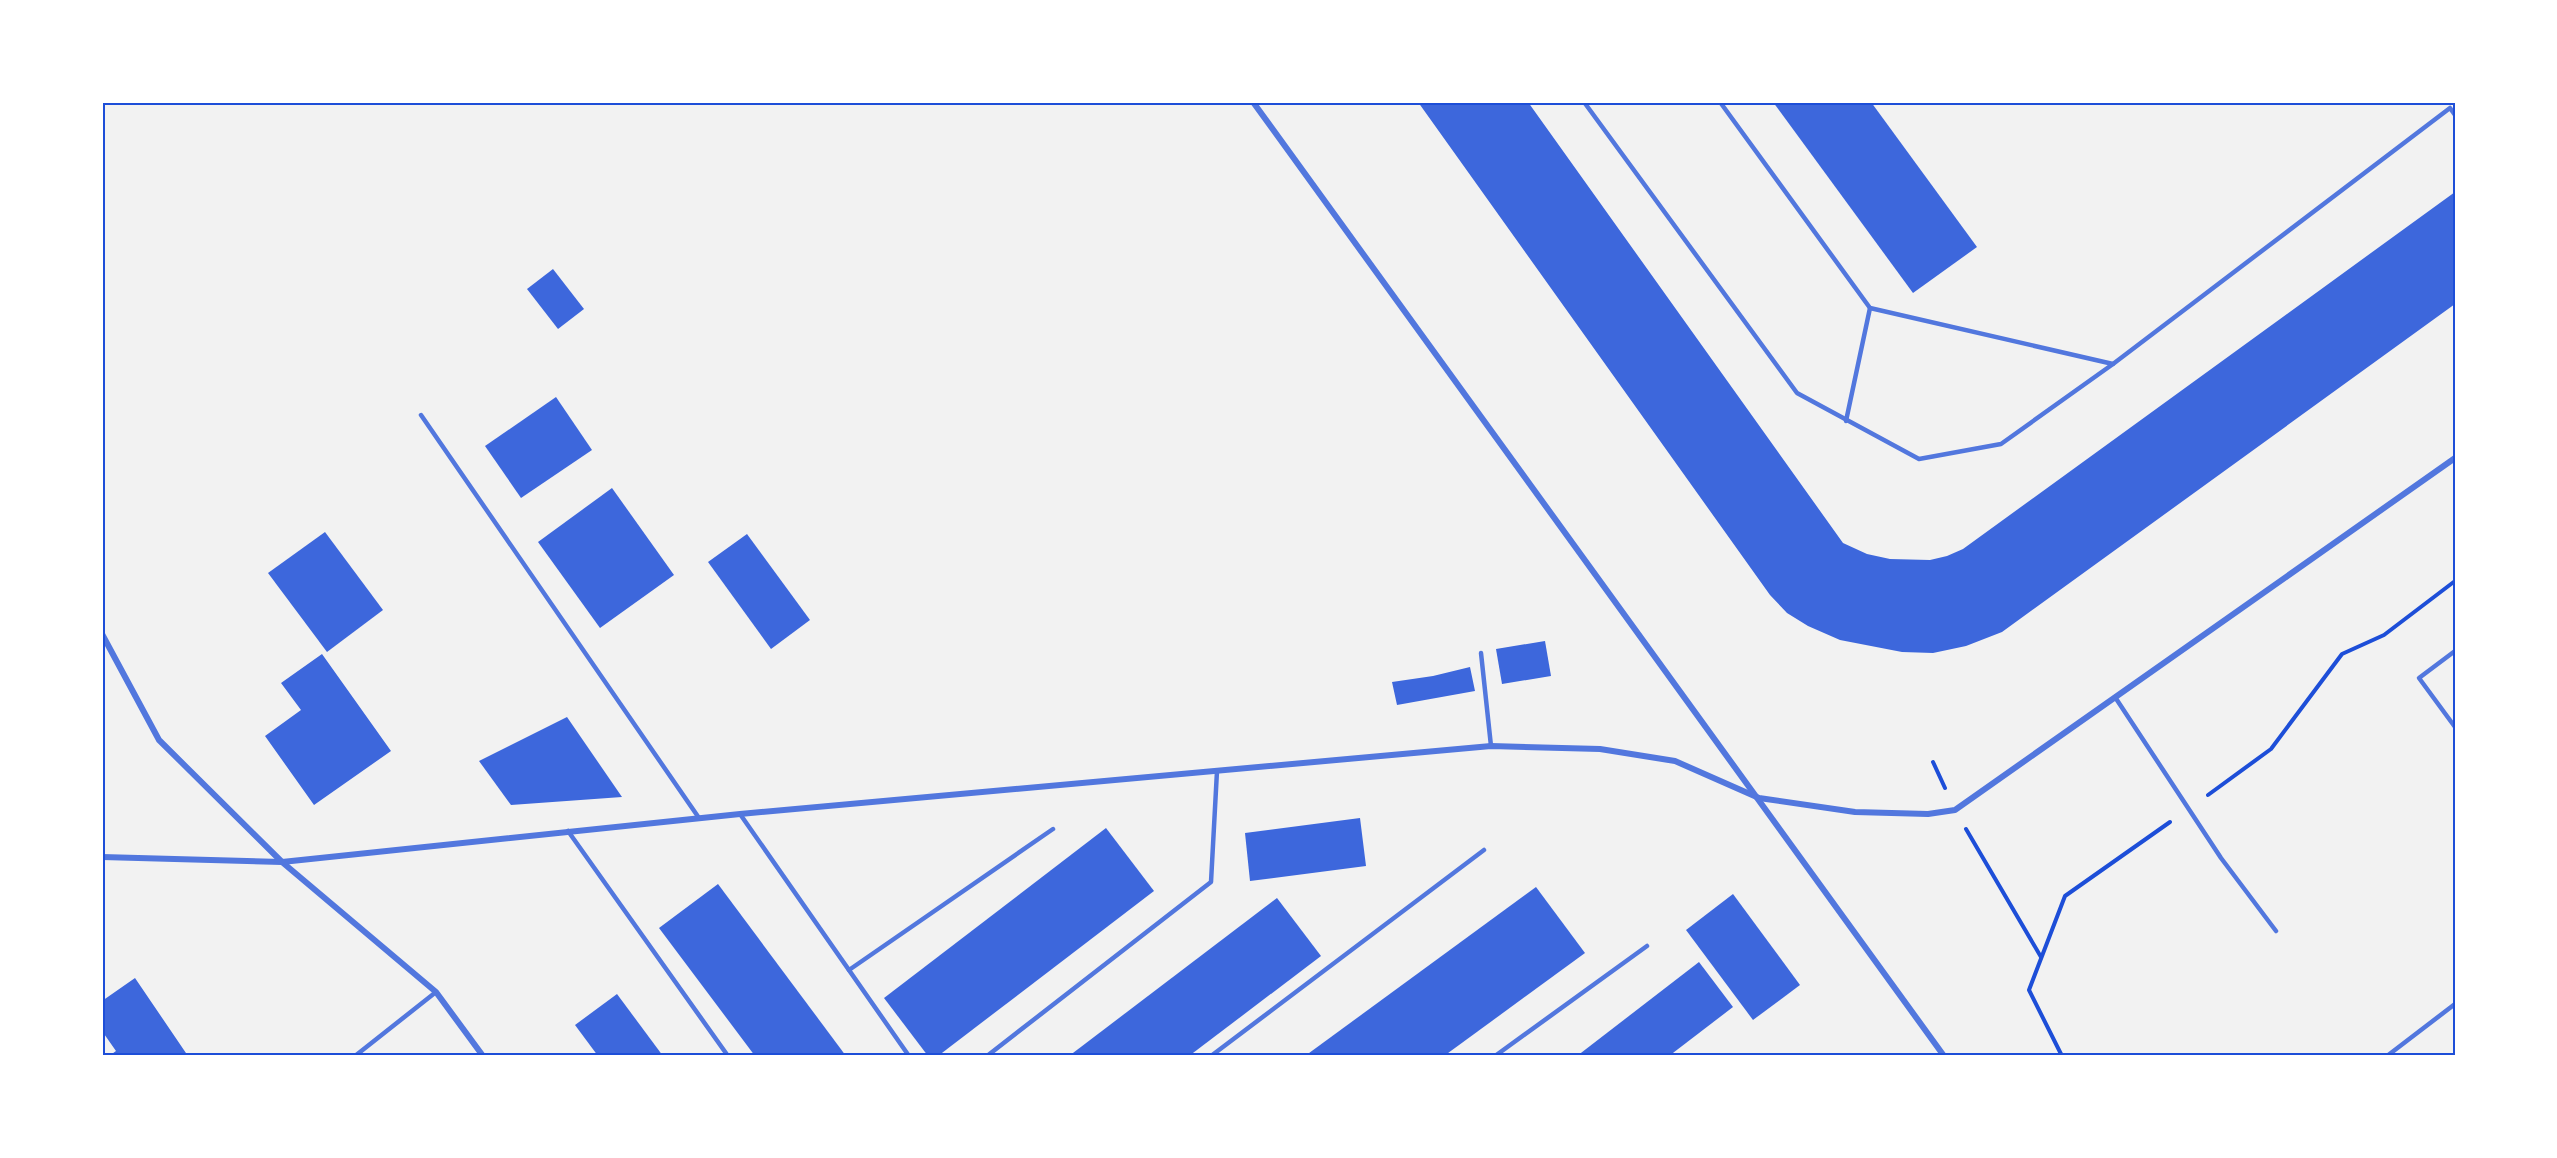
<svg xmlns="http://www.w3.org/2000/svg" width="2557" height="1158" viewBox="0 0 2557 1158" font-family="'PT Sans Narrow',sans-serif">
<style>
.building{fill:#3d67dc}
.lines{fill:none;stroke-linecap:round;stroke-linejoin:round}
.path{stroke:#1d4ed8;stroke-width:4}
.service{stroke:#5277de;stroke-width:4.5}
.minor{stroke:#5277de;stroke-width:6}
.neatline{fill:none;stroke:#1d4ed8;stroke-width:2}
</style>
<rect width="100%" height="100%" fill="#f2f2f2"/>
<g class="building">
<polygon points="1418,102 1528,102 1843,543 1867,554 1890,559 1930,560 1947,556 1963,549 2455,192 2455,304 2002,632 1966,646 1933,653 1902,652 1840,640 1808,626 1787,613 1770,595"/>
<polygon points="1773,102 1871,102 1977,247 1913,293"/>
<polygon points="553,269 584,309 558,329 527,289"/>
<polygon points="556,397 592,450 521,498 485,446"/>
<polygon points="612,488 674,575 600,628 538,542"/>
<polygon points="325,532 383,610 327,652 268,573"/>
<polygon points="747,534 810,620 771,649 708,562"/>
<polygon points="1545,641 1551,676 1502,684 1496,649"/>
<polygon points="322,654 391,751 314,805 265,736 301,710 281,683"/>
<polygon points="1470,667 1475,691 1397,705 1392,682 1433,676"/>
<polygon points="567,717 622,797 511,805 479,761"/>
<polygon points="1360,818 1366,866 1250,881 1245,833"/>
<polygon points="1106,828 1154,891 938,1056 928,1056 884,998"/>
<polygon points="718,884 846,1056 755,1056 659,928"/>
<polygon points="1536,887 1585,953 1444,1056 1305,1056"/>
<polygon points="1733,894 1800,985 1753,1020 1686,930"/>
<polygon points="1277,898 1321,956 1189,1056 1069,1056"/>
<polygon points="1699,962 1733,1007 1669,1056 1577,1056"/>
<polygon points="135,978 188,1056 109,1056 116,1051 102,1031 102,1001"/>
<polygon points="617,994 663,1056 598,1056 575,1025"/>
</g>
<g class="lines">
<g class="path">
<polyline points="1933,762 1945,788"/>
<polyline points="2208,795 2271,749 2342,654 2384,635 2455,581"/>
<polyline points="1966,829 2041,957"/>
<polyline points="2062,1056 2029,990 2065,896 2170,822"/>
</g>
<g class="service">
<polyline points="1584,102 1797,393 1919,459 2001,444 2113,364 2450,108 2455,115"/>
<polyline points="1720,102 1870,308 2113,364"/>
<polyline points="421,415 699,818"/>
<polyline points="1846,421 1870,308"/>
<polyline points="2455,651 2419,678 2455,727"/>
<polyline points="1481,653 1491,746"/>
<polyline points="2115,697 2221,858 2276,931"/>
<polyline points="740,814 909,1056"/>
<polyline points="568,831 728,1056"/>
<polyline points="849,970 1053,829"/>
<polyline points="355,1056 436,992"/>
<polyline points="987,1056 1211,882 1217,771"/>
<polyline points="1211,1056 1484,850"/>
<polyline points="1495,1056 1647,946"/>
<polyline points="2387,1056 2455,1004"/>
</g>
<g class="minor">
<polyline points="1253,102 1944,1056"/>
<polyline points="102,634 159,740 282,862 436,992 483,1056"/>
<polyline points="102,857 282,862 740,814 1491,746 1600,749 1675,761 1759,798 1855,812 1928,814 1955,810 2455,458"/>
</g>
</g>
<rect width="2557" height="1158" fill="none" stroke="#ffffff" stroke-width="207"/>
<rect x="104" y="104" width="2350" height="950" class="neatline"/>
</svg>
